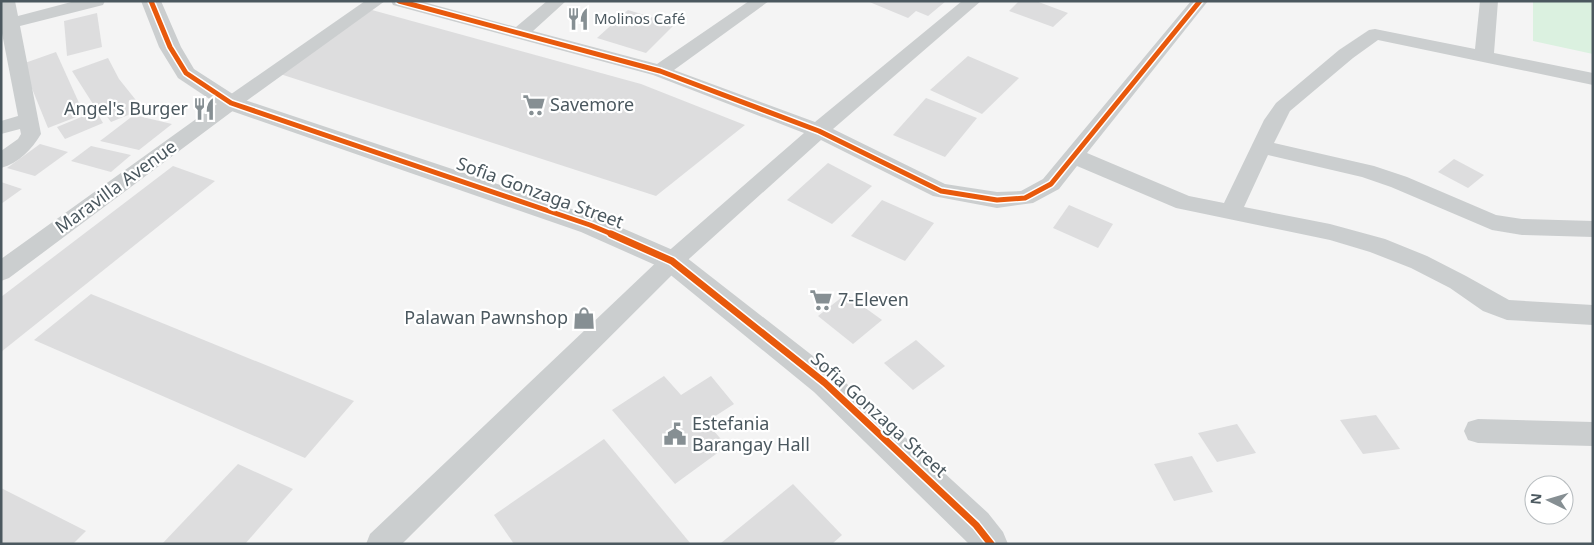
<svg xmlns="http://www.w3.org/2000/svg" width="1594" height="545" viewBox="0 0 1594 545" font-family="'Noto Sans',sans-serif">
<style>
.green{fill:#dbf1e0}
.building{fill:#ddddde}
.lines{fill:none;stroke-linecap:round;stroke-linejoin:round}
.minor{fill:#cbcecf;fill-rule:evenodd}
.tertiary{fill:#cbcecf;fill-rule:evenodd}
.cycleway-far1-casing{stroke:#fff;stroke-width:8}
.cycleway-casing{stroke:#fff;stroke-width:10}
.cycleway-far1{stroke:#e8590c;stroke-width:5}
.cycleway{stroke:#e8590c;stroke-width:7}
.labels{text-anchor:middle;stroke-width:4.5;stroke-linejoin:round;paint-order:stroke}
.far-poi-label{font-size:15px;fill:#4b585f;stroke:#fff;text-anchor:start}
.poi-label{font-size:18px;fill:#4b585f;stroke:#fff;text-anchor:start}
.street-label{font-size:18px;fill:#4b585f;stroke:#fff}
</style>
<rect width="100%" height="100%" fill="#f4f4f4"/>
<polygon class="green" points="1533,1 1593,1 1593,54 1533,41"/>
<g class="building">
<polygon points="867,1 946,1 928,16 916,11 908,18"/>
<polygon points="1019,1 1036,1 1068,13 1053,27 1009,11"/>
<polygon points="372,10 641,84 745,125 656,196 277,73"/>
<polygon points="628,10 675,24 646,53 597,38"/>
<polygon points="97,13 102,47 67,56 64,21"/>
<polygon points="56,52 84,114 48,128 22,64"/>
<polygon points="968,56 1019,78 982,114 930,90"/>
<polygon points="108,58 119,79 143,109 111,122 97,103 93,104 72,71"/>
<polygon points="926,98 977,118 945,157 893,135"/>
<polygon points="96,111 103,123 65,139 57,127"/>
<polygon points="134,115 172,124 139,150 100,141"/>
<polygon points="40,144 68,152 35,176 7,168"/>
<polygon points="91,146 131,155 111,172 71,161"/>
<polygon points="1454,159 1484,175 1468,188 1438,172"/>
<polygon points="828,163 872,186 832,224 787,200"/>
<polygon points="173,166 215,181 1,352 1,297"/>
<polygon points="1,182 22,189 1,204"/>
<polygon points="882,200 934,223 905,261 851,236"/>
<polygon points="1069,205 1113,224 1098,248 1053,228"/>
<polygon points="91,294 354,401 305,458 34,340"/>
<polygon points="846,294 882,320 853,344 818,316"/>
<polygon points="916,340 945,366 913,390 884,363"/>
<polygon points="664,376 681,395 711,376 734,404 706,422 727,446 675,484 612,410"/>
<polygon points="1376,415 1400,449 1363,454 1340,420"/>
<polygon points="1237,424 1256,453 1217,462 1198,433"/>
<polygon points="604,439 691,544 514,544 494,515"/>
<polygon points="1192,456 1213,492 1174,501 1154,464"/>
<polygon points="238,464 293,489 245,544 162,544"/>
<polygon points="793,484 842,535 832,544 721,543"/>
<polygon points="1,488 86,531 73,544 1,544"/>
</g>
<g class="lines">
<g class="minor">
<path d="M 1,1 L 15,1 L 18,16 L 75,1 L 105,1 L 103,5 L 20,26 L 41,134 C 32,149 19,163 1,168 L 1,151 L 18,139 L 21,134 L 20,129 L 1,134 L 1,121 L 18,116 L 1,28 Z"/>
<polygon points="365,1 385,1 238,107 9,278 1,281 1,259 224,99"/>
<polygon points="391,1 420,1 516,27 547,1 566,1 533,31 657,64 749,1 769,1 674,70 815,122 962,1 981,1 833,129 945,184 997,192 1021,191 1043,179 1191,1 1208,1 1087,153 1189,196 1224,203 1264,120 1276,103 1339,50 1369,30 1375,29 1475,49 1480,1 1498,1 1494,53 1593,73 1593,85 1378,40 1353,58 1290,111 1274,143 1374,166 1407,177 1496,215 1522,219 1593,221 1593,237 1522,235 1492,230 1391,187 1362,177 1268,155 1244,207 1330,224 1385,239 1427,256 1466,276 1509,300 1593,305 1593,325 1507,320 1483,311 1450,288 1411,268 1370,252 1330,240 1176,208 1077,166 1059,189 1033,203 997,208 933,196 821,140 680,267 402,544 366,544 370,534 664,255 804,133 653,75 393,5"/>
<polygon points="1478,419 1593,422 1593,446 1478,443 1468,440 1464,431 1468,422"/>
</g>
<polygon class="tertiary" points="141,1 161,1 181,47 194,69 239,98 599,218 682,254 836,374 988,513 1003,532 1008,544 969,544 814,392 662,268 581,232 223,108 178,78 159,47"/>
<defs>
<g id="cycleway-far1">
<polyline points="151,1 170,47 186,73 231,103 590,225 614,235"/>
<polyline points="399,1 660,71 819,131 941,191 997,200 1025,198 1051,184 1200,1"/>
</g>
<polyline id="cycleway" points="611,234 672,261 825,383 976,525 991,544"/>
</defs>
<use href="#cycleway-far1" class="cycleway-far1-casing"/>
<use href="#cycleway" class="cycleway-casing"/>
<use href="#cycleway-far1" class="cycleway-far1"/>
<use href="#cycleway" class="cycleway"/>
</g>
<defs>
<symbol id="restaurant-bare" viewBox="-9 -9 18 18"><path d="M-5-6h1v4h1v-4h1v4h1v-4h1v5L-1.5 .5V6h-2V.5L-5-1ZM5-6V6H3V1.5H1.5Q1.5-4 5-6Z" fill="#868f93" stroke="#fff" stroke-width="2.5" paint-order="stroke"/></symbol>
<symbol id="supermarket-bare" viewBox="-9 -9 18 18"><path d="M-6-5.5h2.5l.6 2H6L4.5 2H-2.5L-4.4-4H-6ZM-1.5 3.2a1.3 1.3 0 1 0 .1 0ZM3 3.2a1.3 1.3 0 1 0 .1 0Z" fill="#868f93" stroke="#fff" stroke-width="2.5" paint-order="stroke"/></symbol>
<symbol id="shop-bare" viewBox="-9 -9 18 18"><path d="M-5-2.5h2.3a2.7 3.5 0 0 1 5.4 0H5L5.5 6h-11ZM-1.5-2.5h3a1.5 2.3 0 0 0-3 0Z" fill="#868f93" stroke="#fff" stroke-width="2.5" paint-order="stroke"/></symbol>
<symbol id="civic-bare" viewBox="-9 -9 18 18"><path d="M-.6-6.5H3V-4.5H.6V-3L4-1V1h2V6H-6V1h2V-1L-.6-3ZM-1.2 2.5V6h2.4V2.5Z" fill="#868f93" stroke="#fff" stroke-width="2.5" paint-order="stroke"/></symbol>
</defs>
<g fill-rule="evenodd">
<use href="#restaurant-bare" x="562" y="3" width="32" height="32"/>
<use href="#supermarket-bare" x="518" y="89" width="32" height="32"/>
<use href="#restaurant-bare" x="188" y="93" width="32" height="32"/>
<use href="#supermarket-bare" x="805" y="284" width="32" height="32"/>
<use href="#shop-bare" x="568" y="302" width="32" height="32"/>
<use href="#civic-bare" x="659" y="418" width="32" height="32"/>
</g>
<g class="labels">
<g class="far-poi-label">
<text x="594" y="24">Molinos Café</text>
</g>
<g class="poi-label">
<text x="550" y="111">Savemore</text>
<text x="188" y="115" text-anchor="end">Angel's Burger</text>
<text x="838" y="306">7-Eleven</text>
<text x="568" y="324" text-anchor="end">Palawan Pawnshop</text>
<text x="692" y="430">Estefania<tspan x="692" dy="21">Barangay Hall</tspan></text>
</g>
<g class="street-label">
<text transform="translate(116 187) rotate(-36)" y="6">Maravilla Avenue</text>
<text transform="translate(540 193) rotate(20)" y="6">Sofia Gonzaga Street</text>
<text transform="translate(879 415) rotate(42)" y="6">Sofia Gonzaga Street</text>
</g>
</g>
<rect width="1594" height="545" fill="none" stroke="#4b585f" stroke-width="5"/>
<g transform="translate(1549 500) rotate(275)"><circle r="24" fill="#ffffff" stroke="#b7bcbf"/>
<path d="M0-4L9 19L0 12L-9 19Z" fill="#868f93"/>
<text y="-8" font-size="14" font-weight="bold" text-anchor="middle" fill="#4b585f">N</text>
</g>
</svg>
